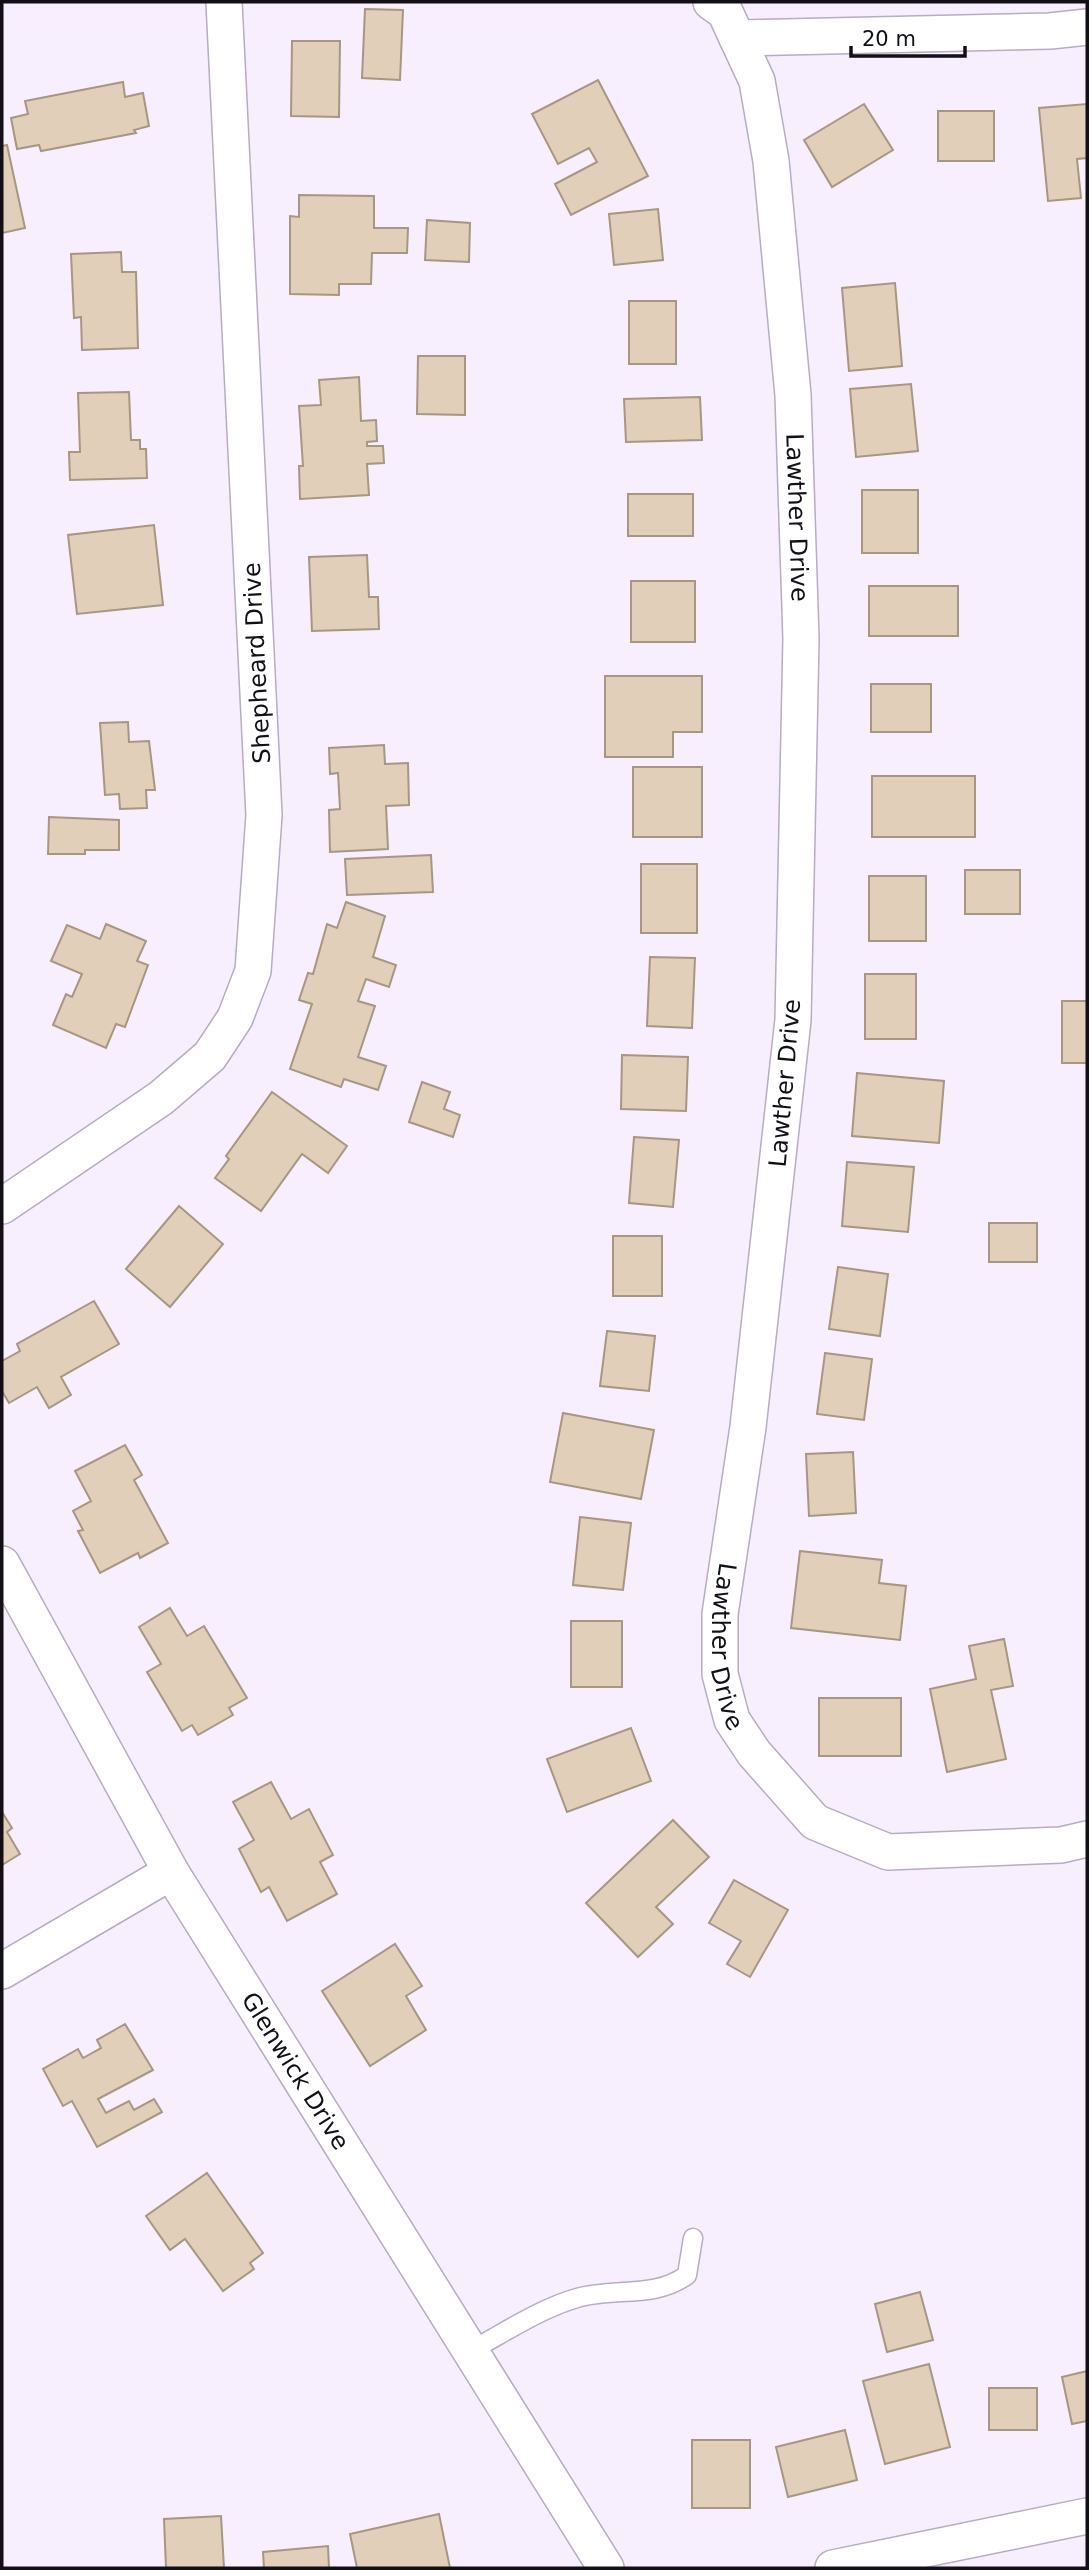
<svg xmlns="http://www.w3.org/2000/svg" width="1089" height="2570" viewBox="0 0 1089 2570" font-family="'DejaVu Sans',sans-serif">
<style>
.building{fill:#e1cfba;stroke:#a79682;stroke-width:2}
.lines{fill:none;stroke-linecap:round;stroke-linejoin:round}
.lane-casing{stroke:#b8abc2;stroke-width:21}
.street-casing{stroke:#b8abc2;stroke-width:38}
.lane{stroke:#fff;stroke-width:18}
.street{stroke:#fff;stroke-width:35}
.labels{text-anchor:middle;stroke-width:5;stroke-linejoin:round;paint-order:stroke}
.street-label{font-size:24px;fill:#130f17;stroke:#fff}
</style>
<rect width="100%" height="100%" fill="#f7effd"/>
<g class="building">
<polygon points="365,9 403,10 400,80 362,78"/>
<polygon points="292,41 340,41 339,117 291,116"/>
<polygon points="598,80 648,176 571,215 555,184 597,162 589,148 558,164 532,114"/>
<polygon points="123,82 125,97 143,93 149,126 134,130 136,133 41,151 39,145 17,149 11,118 28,114 25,101"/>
<polygon points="864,104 893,150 832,187 804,140"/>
<polygon points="1087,104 1087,158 1077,159 1081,198 1048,201 1039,108"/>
<rect x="938" y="111" width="56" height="50"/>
<polygon points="7,145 25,228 2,233 2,146"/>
<polygon points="299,195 374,196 374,228 408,228 407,253 372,253 371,284 339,284 339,295 290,294 290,216 299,217"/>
<polygon points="658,209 663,260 614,265 609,214"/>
<polygon points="427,220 470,223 469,262 425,260"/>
<polygon points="121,252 122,272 136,272 138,348 82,350 81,317 74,318 71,254"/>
<polygon points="895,283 902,366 849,371 842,288"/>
<rect x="629" y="301" width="47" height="63"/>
<polygon points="418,356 465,356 465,415 417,414"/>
<polygon points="359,377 361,421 376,420 377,441 367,442 367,446 383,446 384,463 367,464 369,495 300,499 299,466 303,466 299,406 321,405 319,380"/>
<polygon points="911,384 918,451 856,457 850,389"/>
<polygon points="129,392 131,440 140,440 140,449 146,449 147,478 70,480 69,452 80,452 78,393"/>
<polygon points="700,397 702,440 626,442 624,399"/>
<rect x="862" y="490" width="56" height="63"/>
<rect x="628" y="494" width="65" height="42"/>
<polygon points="154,525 163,605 77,614 68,535"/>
<polygon points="367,555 369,597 378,597 379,629 312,631 309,557"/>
<rect x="631" y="581" width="64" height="61"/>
<rect x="869" y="586" width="89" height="50"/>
<polygon points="605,676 702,676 702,732 673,732 673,757 605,757"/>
<rect x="871" y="684" width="60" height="48"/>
<polygon points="128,722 129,742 149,741 155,790 146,790 147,808 120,809 119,794 105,795 100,723"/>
<polygon points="384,745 385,764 408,763 409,805 386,806 388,849 330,852 329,810 340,809 338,773 330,774 329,748"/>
<rect x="633" y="767" width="69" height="70"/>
<rect x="872" y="776" width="103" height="61"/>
<polygon points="49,817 119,820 119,850 85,850 85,854 48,854"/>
<polygon points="431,855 433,892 347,895 345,859"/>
<rect x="641" y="864" width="56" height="69"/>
<rect x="965" y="870" width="55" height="44"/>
<rect x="869" y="876" width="57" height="65"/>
<polygon points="346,902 385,916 373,957 396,965 389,987 366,979 358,1001 375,1006 358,1057 386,1066 378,1090 344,1079 341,1087 290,1069 312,1004 299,1000 308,973 313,974 327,924 337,928"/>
<polygon points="106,924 146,941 137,961 148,965 125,1027 116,1024 106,1048 53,1025 66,994 72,997 82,974 51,961 67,925 100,939"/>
<polygon points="650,957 695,958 692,1028 647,1026"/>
<rect x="865" y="974" width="51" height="65"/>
<rect x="1062" y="1001" width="25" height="62"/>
<polygon points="622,1055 688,1057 686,1111 621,1109"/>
<polygon points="857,1073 944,1081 939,1143 852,1136"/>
<polygon points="422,1082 450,1092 444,1109 460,1115 453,1137 409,1122"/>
<polygon points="272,1092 347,1146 328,1173 302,1154 261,1211 215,1178 229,1159 226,1156"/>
<polygon points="634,1137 679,1140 673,1207 629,1203"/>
<polygon points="847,1162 914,1167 908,1232 842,1226"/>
<polygon points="179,1206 223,1244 170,1307 126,1269"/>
<rect x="989" y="1223" width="48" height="39"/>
<rect x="613" y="1236" width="49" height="60"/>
<polygon points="838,1267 888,1274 880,1336 829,1329"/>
<polygon points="94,1301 119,1344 61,1377 71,1395 49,1408 37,1387 9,1403 2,1391 2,1361 20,1351 17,1344"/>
<polygon points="607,1331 655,1336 649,1391 600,1386"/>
<polygon points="825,1353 872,1359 864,1420 817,1414"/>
<polygon points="563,1413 654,1430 641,1499 550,1482"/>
<polygon points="125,1445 142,1475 134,1480 168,1543 140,1558 138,1553 100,1573 78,1531 83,1530 73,1511 91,1501 75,1471"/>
<polygon points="853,1452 856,1513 809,1516 806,1454"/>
<polygon points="580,1517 631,1523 623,1590 573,1585"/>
<polygon points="800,1551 882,1560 879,1583 906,1586 900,1640 791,1628"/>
<polygon points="170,1608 187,1636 204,1626 247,1698 229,1708 233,1715 198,1735 192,1725 182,1731 147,1672 161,1664 139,1627"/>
<rect x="571" y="1621" width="51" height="66"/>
<polygon points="1004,1639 1013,1686 991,1690 1006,1759 947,1772 930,1689 976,1679 969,1646"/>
<rect x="819" y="1698" width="82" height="58"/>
<polygon points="631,1728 651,1781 567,1812 547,1759"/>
<polygon points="271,1782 291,1819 309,1809 333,1855 320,1862 337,1894 287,1921 269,1887 261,1892 239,1849 254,1840 233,1802"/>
<polygon points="2,1812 12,1828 7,1832 20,1854 2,1865"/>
<polygon points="673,1820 709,1857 656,1907 673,1924 638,1957 586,1903"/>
<polygon points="734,1880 788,1910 750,1977 727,1964 741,1941 709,1923"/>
<polygon points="395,1944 422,1986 406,1996 426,2030 370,2066 322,1991"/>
<polygon points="125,2024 153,2070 98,2099 106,2113 129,2101 134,2110 154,2099 162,2112 97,2147 72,2101 63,2106 43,2069 78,2049 83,2058 101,2048 97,2040"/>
<polygon points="207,2173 263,2253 250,2263 254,2269 223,2291 185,2239 170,2250 146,2216"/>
<polygon points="920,2292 933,2340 887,2352 875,2304"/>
<polygon points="929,2364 950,2447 885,2464 863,2381"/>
<polygon points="1087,2371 1087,2421 1072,2424 1062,2377"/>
<rect x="989" y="2388" width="48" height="42"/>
<polygon points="845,2430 857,2480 788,2497 776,2447"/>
<rect x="692" y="2440" width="58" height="68"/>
<polygon points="439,2514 450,2568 357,2568 350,2534"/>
<polygon points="221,2516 224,2568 166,2568 164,2519"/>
<polygon points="328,2546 329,2568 264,2568 263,2552"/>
</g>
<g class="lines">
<defs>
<path id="lane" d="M 470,2351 C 504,2333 539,2309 577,2298 C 613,2287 655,2299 687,2275 L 693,2238"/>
<g id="street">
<path id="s1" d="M 711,2 L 725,12 L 757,81 L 771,161 L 793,395 L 801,639 L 793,1020 L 748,1427 L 720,1614 L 720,1674 L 732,1720 L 754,1753 L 815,1822 L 888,1852 L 1061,1845 L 1087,1839"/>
<polyline points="737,38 1050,31 1087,27"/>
<polyline points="2,1206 161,1098 210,1056 235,1018 253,971 264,815 224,2"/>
<path id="s2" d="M 2,1564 L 171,1872 L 606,2568"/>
<polyline points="2,1971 171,1872"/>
<polyline points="833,2568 1087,2516"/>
</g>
</defs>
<use href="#lane" class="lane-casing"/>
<use href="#street" class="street-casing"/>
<use href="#lane" class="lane"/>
<use href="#street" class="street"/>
</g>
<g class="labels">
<g class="street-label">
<text dy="8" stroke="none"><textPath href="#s1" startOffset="532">Lawther Drive</textPath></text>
<text transform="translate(257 663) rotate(-93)" y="8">Shepheard Drive</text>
<text transform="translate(785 1083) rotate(-85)" y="8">Lawther Drive</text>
<text dy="8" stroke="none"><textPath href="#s1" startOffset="1666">Lawther Drive</textPath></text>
<text dy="8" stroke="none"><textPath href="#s2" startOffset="586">Glenwick Drive</textPath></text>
</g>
</g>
<rect width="1089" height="2570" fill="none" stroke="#130f17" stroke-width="7"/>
<path d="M851 46v10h114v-10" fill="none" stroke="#130f17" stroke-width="3.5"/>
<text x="862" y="46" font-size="21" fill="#130f17" stroke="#ffffff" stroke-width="5" paint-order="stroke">20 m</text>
</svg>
